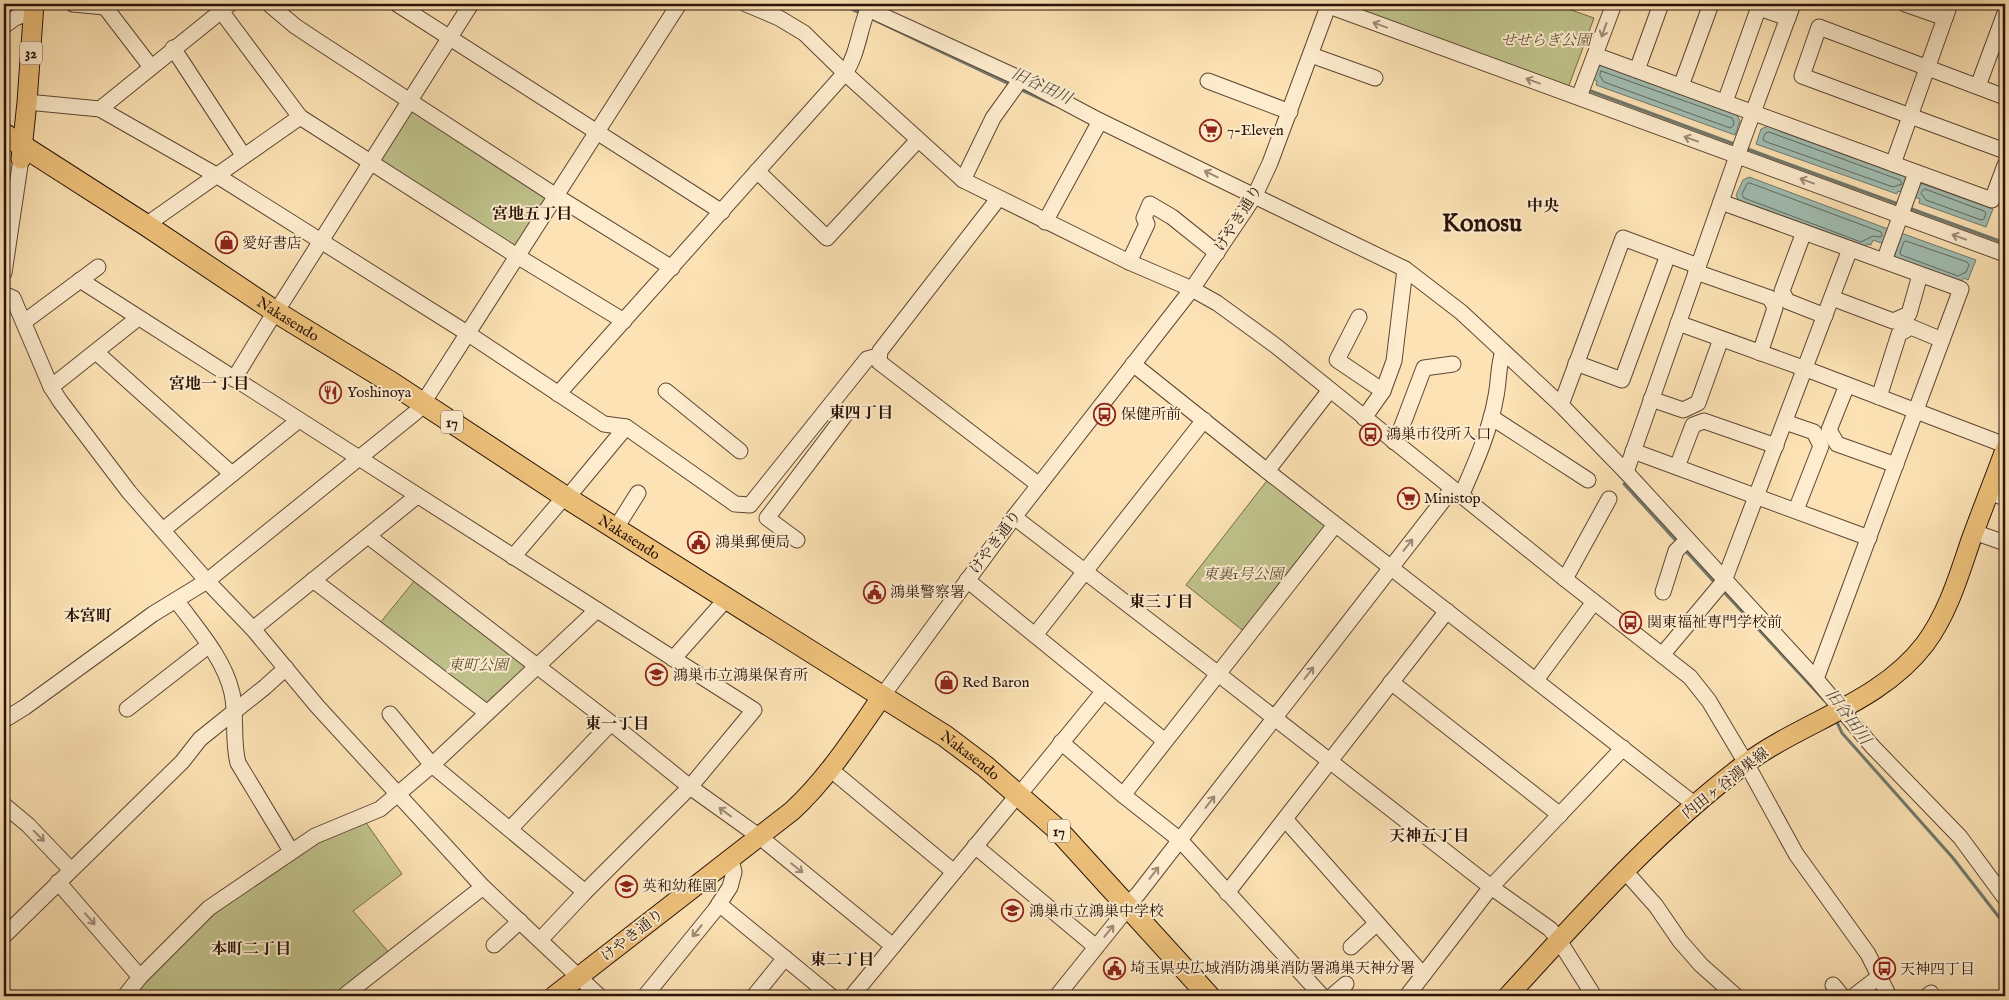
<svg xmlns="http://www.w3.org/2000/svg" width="2009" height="1000" viewBox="0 0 2009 1000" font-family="'IM FELL English','Noto Serif JP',serif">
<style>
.green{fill:#c0c38c;stroke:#746b4a}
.water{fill:#a0bdb2;stroke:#70796e}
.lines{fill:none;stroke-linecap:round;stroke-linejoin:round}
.shore{stroke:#64685e;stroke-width:1}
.stream{stroke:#70796e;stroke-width:3}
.minor-casing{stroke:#5e4734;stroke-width:17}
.major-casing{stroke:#291309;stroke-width:21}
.highway-casing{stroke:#291309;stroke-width:23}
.minor{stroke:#fdecce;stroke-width:15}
.major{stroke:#eec17a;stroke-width:19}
.highway{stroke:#eec17a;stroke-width:21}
.oneway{stroke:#9e8a75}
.labels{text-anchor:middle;stroke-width:4;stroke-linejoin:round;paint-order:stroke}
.shield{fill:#fdecce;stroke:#695444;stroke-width:1}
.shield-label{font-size:14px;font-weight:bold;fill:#291309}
.park-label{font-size:15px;font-style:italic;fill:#5e5137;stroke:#fdecce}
.poi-label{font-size:15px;fill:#291309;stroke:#fdecce;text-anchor:start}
.street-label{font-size:15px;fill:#291309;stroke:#fdecce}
.water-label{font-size:16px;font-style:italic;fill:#534e44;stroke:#fdecce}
.neighbourhood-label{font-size:16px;font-weight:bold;fill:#291309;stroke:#fdecce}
.town-label{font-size:25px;font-weight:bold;fill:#291309;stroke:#fdecce}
</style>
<rect width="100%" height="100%" fill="#fce2b4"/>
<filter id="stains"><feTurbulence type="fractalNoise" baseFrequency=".004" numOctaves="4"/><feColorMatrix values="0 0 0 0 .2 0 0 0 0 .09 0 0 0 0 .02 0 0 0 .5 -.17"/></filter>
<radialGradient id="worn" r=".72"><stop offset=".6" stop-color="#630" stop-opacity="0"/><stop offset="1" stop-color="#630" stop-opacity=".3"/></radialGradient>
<g class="green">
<polygon points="1346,4 1554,4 1594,18 1568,88 1345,6"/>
<polygon points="413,110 547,196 516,249 379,159 410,111"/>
<polygon points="1269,478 1328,522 1246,633 1186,585"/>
<polygon points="415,580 527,666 488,706 380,623"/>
<polygon points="362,817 402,874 353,911 392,956 344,996 125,996 228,893"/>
</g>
<g class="water">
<polygon points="1602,65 1737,115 1740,121 1735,135 1596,85 1597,81 1593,79 1597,67"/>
<polygon points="1768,126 1907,177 1904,193 1898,191 1897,194 1756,144 1761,129"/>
<polygon points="1749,177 1888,229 1884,244 1873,240 1871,245 1867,244 1865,249 1739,202 1736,195 1743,180"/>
<polygon points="1920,183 1993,209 1986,227 1919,203 1920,199 1914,197"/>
<polygon points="1901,233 1976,260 1968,280 1964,278 1961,282 1894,258"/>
</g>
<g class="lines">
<g class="shore">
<polygon points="1601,71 1732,118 1734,122 1733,126 1730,128 1604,82 1600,76"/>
<polygon points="1769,132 1900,180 1902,184 1893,187 1764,141 1763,139 1765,134"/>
<polygon points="1750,183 1881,232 1882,236 1880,237 1873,236 1861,242 1744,198 1742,194 1747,184"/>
<polygon points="1925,189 1984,211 1986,213 1984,219 1981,220 1926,200 1921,193"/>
<polygon points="1906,241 1967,262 1969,265 1966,272 1958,276 1901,255 1900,252 1904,242"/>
</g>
<g class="stream">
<polyline points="840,4 862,14"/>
<polyline points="870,18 1011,85"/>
<polyline points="1019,89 1054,105"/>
<polyline points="1588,90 1737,145"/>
<polyline points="1745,148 1901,205"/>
<polyline points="1909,208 2005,243"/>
<polyline points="1624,484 1678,543"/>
<polyline points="1684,549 1715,583"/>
<polyline points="1721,589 1824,700"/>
<polyline points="1835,718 1842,733 1953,858 2005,925"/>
</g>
<defs>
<g id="minor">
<polyline points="73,4 105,7"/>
<polyline points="106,4 105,7 151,67"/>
<polyline points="269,4 295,26 316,40 556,196 672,268"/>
<polyline points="397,4 722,212"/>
<polyline points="746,4 779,18 804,33 845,73 963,180 1129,262 1192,289 1217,303 1276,346 1565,579 1690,677 1709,701 1746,763 1796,854 1868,954 1889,996"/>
<polyline points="1905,4 1945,18"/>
<polyline points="1329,6 2005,254"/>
<polyline points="1759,8 1788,18"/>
<polyline points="221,11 300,117 517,256 624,321"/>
<polyline points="4,26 15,18 33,11"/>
<polyline points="173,48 243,155"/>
<polyline points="1311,55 1375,78"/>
<polyline points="1595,55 1992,200 2005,165"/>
<polyline points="1637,70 1661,4"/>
<polyline points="1208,81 1290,112"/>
<polyline points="1681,86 1711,4"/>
<polyline points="1978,86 2005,13"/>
<polyline points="1579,97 1614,4"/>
<polyline points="2005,97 1819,27 1802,76 2005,151"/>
<polyline points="27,102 100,109 216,175 467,333 604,424 626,427 735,504 750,505 867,359 878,356"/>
<polyline points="1725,102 1760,4"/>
<polyline points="100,109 230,4"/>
<polyline points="1893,164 1950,4"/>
<polyline points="757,171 827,238 918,140"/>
<polyline points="963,180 993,118 1021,79 1100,121 1405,269 1461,312 1561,405 1626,472 1816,679 1872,746 1960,837 2005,898"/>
<polyline points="998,199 880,351 879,362 1039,485"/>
<polyline points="1721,202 1961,289 1816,679"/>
<polyline points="1045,222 1100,121"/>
<polyline points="146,225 300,117"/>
<polyline points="1804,232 1782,291 1787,301 1825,316"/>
<polyline points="1884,261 1916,173"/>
<polyline points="1129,262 1147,224 1144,218 1150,204 1172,217 1217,253"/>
<polyline points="1696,272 1770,298 1775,308 1760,353"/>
<polyline points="4,273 21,159"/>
<polyline points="80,280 754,710 690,787 585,892 541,939"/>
<polyline points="4,294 13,298 51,387 60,401 129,492 207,581 253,629 317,706 483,887 599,996"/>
<polyline points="1832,298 1893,321 1909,314 1920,275"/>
<polyline points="276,312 471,4"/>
<polyline points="1359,317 1337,360 1383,391"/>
<polyline points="24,322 98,267"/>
<polyline points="1678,323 1806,369 2005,445"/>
<polyline points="96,352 232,474"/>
<polyline points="1576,363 1622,380 1668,255"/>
<polyline points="1133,364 1267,471 1694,804"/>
<polyline points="234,379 270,320"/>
<polyline points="1847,385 1829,430 1837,444 1896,465"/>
<polyline points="51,387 138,318"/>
<polyline points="666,391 740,451"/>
<path d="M 558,394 L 845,73 C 858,54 859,30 868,9 L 1021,79"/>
<polyline points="1879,397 1899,334 1911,327 1942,340"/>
<polyline points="1651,399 1683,410 1698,403 1721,339"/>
<polyline points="423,403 679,4"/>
<polyline points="1561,405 1623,238 1698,266"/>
<polyline points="1491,417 1588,480"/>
<polyline points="1364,418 1383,391 1394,361 1405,269"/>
<polyline points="1785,422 1814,432 1821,446 1796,510"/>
<polyline points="1394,442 1399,434 1424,368 1453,364"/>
<polyline points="1633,451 1869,538"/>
<polyline points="1677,467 1693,425 1704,421 1776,446"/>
<polyline points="1267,471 1330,390"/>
<polyline points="1626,472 1737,156 1793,4"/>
<polyline points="1989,492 2005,498"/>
<path d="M 1461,496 C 1475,464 1490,431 1496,396 C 1499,381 1498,366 1503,351"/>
<polyline points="567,498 626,427"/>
<polyline points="1014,517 1217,673 1491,887 1550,929 1558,939 1594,996"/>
<polyline points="616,528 638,493"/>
<polyline points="163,530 299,420"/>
<polyline points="1974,532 2005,543"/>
<polyline points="368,536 611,723 690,787 760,837 893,946"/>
<polyline points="797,540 767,518 845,415"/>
<polyline points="513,557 559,503"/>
<polyline points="1565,579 1609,499"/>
<polyline points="313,580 486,712"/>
<polyline points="967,580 1165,741"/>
<polyline points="1663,592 1676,551 1687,540"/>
<path d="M 176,600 C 197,629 224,658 232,693 C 237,716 232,740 238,763 L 291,851"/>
<polyline points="253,629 417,496"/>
<polyline points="1035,635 1204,420"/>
<polyline points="1662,655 1724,581 1850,249"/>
<polyline points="673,659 720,606"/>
<polyline points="1536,680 1594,602"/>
<polyline points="1391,682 1560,815"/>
<polyline points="883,695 1014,517 1192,289 1246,209 1255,195 1270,163 1329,4"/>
<polyline points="127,709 208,646"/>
<polyline points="390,714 432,765 585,892"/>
<polyline points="4,720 25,707 153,614 207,581 416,412"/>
<polyline points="1061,742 1123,795 1180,840 1322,996"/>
<polyline points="830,769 954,872"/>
<polyline points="1019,795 1103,692"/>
<polyline points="1123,795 1335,525"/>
<polyline points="4,805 28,825 71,870"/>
<polyline points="1285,819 1423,975"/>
<polyline points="510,829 611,723"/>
<polyline points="975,846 1096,947"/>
<polyline points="1624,870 1656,906 1680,941 1701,965 1736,996"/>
<polyline points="58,882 140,977"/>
<polyline points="1227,893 1447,611"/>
<polyline points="719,904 831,996"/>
<polyline points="1127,905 1138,894 1452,489"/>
<polyline points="4,936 182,762 200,739 265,687 286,668"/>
<polyline points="494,945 520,921"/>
<polyline points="1351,947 1377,923"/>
<polyline points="1833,985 1842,996"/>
<polyline points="125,996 140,977 209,908 315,836 380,809 432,765 597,610"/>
<polyline points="344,996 483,887"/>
<polyline points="645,996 715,910 730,887 734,872 731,859"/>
<polyline points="754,996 785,958"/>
<polyline points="852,996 1011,803"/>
<polyline points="1057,996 1122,915"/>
<polyline points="1332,996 1346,984"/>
<polyline points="1407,996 1491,887 1623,748"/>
<polyline points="1854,996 1880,976"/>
<polyline points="1927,996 1931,993"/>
</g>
<g id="major">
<polyline points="21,159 27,102 34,4"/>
<path d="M 554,996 L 792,811 C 828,778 855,735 883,695"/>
<path d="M 1508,996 C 1584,913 1655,832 1745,764 C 1803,721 1880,703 1925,644 C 1948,613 1959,575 1971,540 C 1982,510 1994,480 2005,450"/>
</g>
<g id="highway">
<path id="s1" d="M 4,134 L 146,225 L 276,312 L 392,383 L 567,498 L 945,736 L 986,767 L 1058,830 L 1209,996"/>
</g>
</defs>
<use href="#minor" class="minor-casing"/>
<use href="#major" class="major-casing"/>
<use href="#highway" class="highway-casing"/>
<use href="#minor" class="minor"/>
<use href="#major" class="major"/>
<use href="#highway" class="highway"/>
</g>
<defs><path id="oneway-shaft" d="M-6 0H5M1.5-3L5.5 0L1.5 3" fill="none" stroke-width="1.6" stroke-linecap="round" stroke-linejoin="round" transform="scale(1.25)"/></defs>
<g class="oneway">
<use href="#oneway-shaft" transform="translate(1380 25) rotate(-160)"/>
<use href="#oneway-shaft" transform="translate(1604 30) rotate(110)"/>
<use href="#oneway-shaft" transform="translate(1533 81) rotate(-160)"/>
<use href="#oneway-shaft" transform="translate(1691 139) rotate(-160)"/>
<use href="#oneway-shaft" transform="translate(1211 174) rotate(-154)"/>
<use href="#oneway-shaft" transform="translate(1807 181) rotate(-160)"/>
<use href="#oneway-shaft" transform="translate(1959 237) rotate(-160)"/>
<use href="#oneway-shaft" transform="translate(1408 545) rotate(-52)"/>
<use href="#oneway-shaft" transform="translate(1309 673) rotate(-52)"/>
<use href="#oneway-shaft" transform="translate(1210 802) rotate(-52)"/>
<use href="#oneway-shaft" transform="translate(725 812) rotate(-144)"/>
<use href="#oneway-shaft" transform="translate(39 836) rotate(45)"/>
<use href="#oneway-shaft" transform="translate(797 868) rotate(39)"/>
<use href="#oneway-shaft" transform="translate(1154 873) rotate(-52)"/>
<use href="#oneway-shaft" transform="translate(90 919) rotate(49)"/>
<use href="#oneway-shaft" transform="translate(697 931) rotate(129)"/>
<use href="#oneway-shaft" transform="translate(1109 931) rotate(-51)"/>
</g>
<defs>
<symbol id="supermarket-ring" viewBox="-11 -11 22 22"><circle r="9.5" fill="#fdecce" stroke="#8f2418" stroke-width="1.5"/><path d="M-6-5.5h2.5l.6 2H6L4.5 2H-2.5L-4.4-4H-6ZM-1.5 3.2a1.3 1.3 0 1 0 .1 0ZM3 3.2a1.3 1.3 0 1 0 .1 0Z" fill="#8f2418"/></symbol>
<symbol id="shop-ring" viewBox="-11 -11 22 22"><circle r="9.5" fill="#fdecce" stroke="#8f2418" stroke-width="1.5"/><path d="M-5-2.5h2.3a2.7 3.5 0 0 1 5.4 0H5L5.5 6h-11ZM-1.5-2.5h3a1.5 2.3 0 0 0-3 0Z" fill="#8f2418"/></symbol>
<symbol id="restaurant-ring" viewBox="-11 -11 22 22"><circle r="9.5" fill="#fdecce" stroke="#8f2418" stroke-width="1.5"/><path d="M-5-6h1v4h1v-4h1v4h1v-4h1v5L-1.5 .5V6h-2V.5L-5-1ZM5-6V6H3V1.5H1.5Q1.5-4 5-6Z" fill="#8f2418"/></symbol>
<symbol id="bus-ring" viewBox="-11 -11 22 22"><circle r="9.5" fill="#fdecce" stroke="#8f2418" stroke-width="1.5"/><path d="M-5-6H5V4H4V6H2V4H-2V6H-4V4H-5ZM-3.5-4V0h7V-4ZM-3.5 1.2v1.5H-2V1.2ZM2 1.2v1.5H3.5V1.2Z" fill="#8f2418"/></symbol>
<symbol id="civic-ring" viewBox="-11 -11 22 22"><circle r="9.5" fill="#fdecce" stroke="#8f2418" stroke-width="1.5"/><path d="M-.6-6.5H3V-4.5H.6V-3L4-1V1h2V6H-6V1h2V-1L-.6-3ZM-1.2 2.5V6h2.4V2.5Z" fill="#8f2418"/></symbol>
<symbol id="school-ring" viewBox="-11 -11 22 22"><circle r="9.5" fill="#fdecce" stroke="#8f2418" stroke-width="1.5"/><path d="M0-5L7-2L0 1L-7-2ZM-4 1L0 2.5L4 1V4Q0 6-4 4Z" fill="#8f2418"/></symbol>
</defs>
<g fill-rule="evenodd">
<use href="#supermarket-ring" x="1198" y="118" width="25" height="25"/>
<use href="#shop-ring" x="214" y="230" width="25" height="25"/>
<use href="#restaurant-ring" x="318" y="380" width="25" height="25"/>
<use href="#bus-ring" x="1092" y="402" width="25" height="25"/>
<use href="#bus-ring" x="1358" y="422" width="25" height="25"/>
<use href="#supermarket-ring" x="1396" y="486" width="25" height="25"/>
<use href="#civic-ring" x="686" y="530" width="25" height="25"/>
<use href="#civic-ring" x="862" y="580" width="25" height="25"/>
<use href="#bus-ring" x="1618" y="610" width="25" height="25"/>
<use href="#school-ring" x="644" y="662" width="25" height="25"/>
<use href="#shop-ring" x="934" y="670" width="25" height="25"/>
<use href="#school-ring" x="614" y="874" width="25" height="25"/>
<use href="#school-ring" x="1000" y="898" width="25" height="25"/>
<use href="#civic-ring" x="1102" y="956" width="25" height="25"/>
<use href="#bus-ring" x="1872" y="956" width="25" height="25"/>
</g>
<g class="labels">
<g class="shield">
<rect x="20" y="41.5" width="22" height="23" rx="4"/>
<rect x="441" y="410.5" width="22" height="23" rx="4"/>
<rect x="1048" y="819.5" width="22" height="23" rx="4"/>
</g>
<g class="shield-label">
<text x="31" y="58">32</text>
<text x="452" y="427">17</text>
<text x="1059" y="836">17</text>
</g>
<g class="park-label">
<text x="1546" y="45">せせらぎ公園</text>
<text x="1243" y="579">東裏1号公園</text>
<text x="478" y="670">東町公園</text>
</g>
<g class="poi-label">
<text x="1227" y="135">7-Eleven</text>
<text x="242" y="248">愛好書店</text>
<text x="347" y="397">Yoshinoya</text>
<text x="1121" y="419">保健所前</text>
<text x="1386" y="439">鴻巣市役所入口</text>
<text x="1424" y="503">Ministop</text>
<text x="715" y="547">鴻巣郵便局</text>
<text x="890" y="597">鴻巣警察署</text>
<text x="1647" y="627">関東福祉専門学校前</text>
<text x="673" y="680">鴻巣市立鴻巣保育所</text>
<text x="962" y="687">Red Baron</text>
<text x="642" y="891">英和幼稚園</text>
<text x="1029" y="916">鴻巣市立鴻巣中学校</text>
<text x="1130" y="973">埼玉県央広域消防鴻巣消防署鴻巣天神分署</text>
<text x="1900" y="974">天神四丁目</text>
</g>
<g class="street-label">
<text transform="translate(1238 218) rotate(-58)" y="5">けやき通り</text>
<text dy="5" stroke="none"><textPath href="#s1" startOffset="339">Nakasendo</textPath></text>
<text dy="5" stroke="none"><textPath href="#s1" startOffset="744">Nakasendo</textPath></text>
<text transform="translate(995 542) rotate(-53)" y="5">けやき通り</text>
<text dy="5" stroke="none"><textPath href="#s1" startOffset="1149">Nakasendo</textPath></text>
<text transform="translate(1725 783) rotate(-38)" y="5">内田ヶ谷鴻巣線</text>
<text transform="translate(632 935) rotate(-38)" y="5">けやき通り</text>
</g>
<g class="water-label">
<text transform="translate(1042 85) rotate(25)" y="6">旧谷田川</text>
<text transform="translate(1849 716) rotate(54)" y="6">旧谷田川</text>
</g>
<g class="neighbourhood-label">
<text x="1543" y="211">中央</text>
<text x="532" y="219">宮地五丁目</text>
<text x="209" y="389">宮地一丁目</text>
<text x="861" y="418">東四丁目</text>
<text x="1161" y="607">東三丁目</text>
<text x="88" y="621">本宮町</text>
<text x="617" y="729">東一丁目</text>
<text x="1429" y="841">天神五丁目</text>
<text x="251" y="954">本町二丁目</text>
<text x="842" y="965">東二丁目</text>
</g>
<g class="town-label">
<text x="1482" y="231">Konosu</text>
</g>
</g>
<rect width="2009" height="1000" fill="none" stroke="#fce2b4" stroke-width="20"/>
<rect x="5" y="5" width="1999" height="990" fill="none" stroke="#291309" stroke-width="2.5"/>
<rect x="10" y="10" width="1989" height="980" fill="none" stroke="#291309"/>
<rect width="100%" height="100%" filter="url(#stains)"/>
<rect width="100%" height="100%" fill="url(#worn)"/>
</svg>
